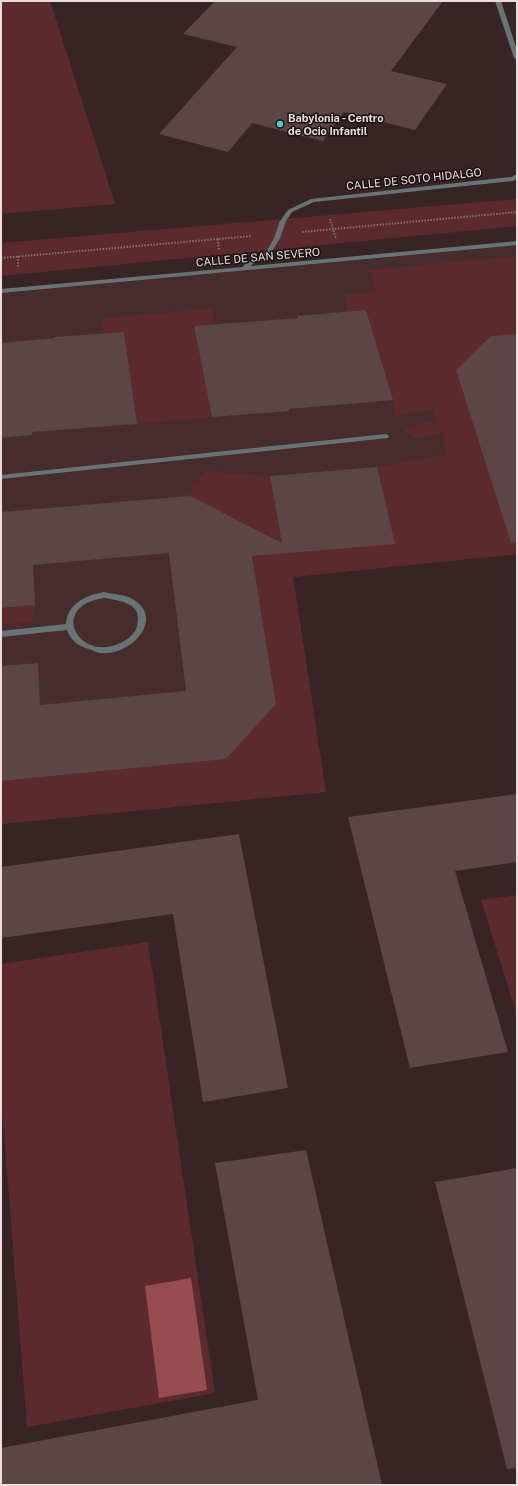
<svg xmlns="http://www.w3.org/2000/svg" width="518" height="1486" viewBox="0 0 518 1486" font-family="'Public Sans',sans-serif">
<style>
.built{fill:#472c2d}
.green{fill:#5c2a2d}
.water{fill:#964c50}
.building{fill:#5c4545}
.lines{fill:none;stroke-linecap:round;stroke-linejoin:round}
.path{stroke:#837272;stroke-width:2;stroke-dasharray:1.5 1.5;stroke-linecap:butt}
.lane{fill:#687474;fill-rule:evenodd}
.street{fill:#687474;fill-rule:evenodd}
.poi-dot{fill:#51ccd4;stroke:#191010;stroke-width:1.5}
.labels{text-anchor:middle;stroke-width:3;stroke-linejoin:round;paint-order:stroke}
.far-poi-label{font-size:11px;font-weight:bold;fill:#ebdddd;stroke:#191010;text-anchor:start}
.far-street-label{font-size:11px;fill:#ebdddd;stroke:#191010}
</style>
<rect width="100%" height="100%" fill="#382424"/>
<polygon class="built" points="517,243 517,554 293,577 326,792 1,824 1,291"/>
<g class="green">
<polygon points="1,1 50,1 115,204 1,214"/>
<polygon points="517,199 517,226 1,276 1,243"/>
<polygon points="517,256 517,334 491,336 456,370 494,489 517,500 517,554 293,577 326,792 1,824 1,781 226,759 276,704 247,525 186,496 205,471 270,476 284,553 377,467 445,455 443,432 417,439 404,430 418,424 436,422 434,409 395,416 393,400 366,310 347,311 345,295 376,292 370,270"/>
<polygon points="212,309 215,324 194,326 212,417 137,424 124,332 104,333 102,318"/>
<polygon points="35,605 32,622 1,625 1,608"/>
<polygon points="517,895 517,1015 481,900"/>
<polygon points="148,942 215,1393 27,1427 1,1095 1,964"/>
</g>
<polygon class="water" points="191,1278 207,1390 159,1398 145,1286"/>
<g class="building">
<polygon points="215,1 443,1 391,71 447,84 415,130 344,112 323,141 252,123 228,152 159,134 237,47 183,34"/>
<polygon points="366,310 393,400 289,409 289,411 212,417 194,326 298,318 297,316"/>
<polygon points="124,332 137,424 32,432 32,435 1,438 1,343 55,338 54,337"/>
<polygon points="517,334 517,542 511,543 456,370 491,336"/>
<polygon points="377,467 395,544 252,556 276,704 226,759 1,781 1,666 38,663 40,705 186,691 169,553 33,565 35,605 1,608 1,512 190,496 282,543 270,476"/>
<polygon points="517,794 517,862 455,871 508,1052 410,1068 348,817"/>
<polygon points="239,834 288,1088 203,1102 173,914 1,938 1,867"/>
<polygon points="306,1150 382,1485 1,1485 1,1448 258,1400 215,1163"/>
<polygon points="517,1168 517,1468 507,1469 435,1182"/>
</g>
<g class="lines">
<g class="path">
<polyline points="330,219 336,239"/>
<polyline points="302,232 517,212"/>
<polyline points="218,239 219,251"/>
<polyline points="18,256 18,268"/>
<polyline points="1,258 252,236"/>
</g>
<g class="lane">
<polygon points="386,434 389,436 388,438 1,479 1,475"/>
<path d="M 104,592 C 112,594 121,594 128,597 C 168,614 134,656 101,653 C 97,653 93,650 89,649 C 78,646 71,641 67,630 L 1,637 L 1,631 L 66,624 C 67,604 86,595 104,592 ZM 104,598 C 121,601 143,603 137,626 C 136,631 131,637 126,640 C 81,668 46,606 104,598 Z"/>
</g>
<g class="street">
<polygon points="495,1 501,1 517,50 517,60 514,58"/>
<polygon points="517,174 517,179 513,181 314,202 292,212 286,221 280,238 271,253 250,266 517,241 517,245 1,293 1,289 243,267 244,265 267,251 274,238 280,221 288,210 311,199 511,177"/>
</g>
</g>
<circle class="poi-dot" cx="280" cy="124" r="4"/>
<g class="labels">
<g class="far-poi-label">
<text x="288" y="122">Babylonia - Centro<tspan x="288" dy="13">de Ocio Infantil</tspan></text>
</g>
<g class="far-street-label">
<text transform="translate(414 179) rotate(-6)" y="4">CALLE DE SOTO HIDALGO</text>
<text transform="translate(258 257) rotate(-5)" y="4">CALLE DE SAN SEVERO</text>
</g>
</g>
<rect width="518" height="1486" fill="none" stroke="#ebdddd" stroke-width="4"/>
</svg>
